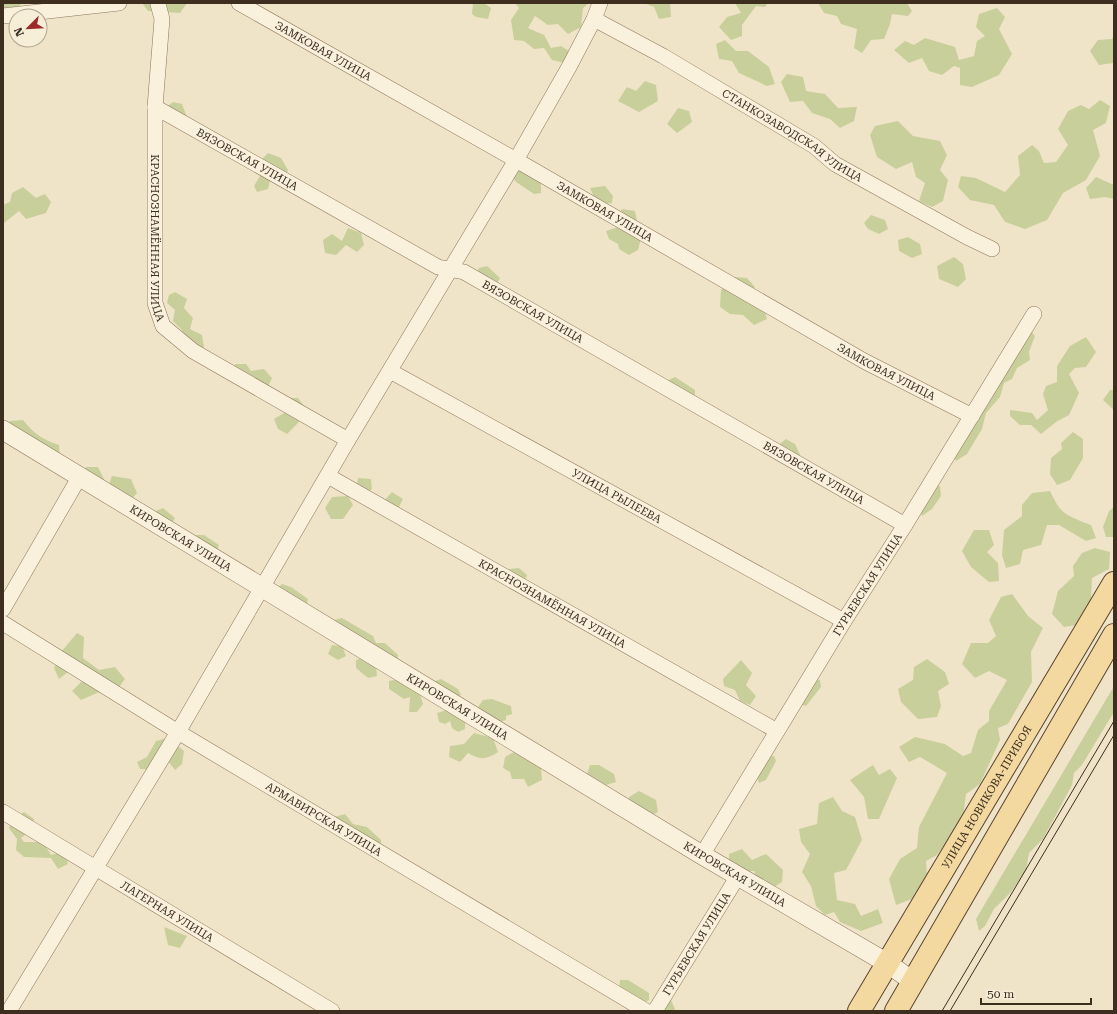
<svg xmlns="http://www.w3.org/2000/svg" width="1117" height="1014" viewBox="0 0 1117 1014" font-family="'Roboto Serif',serif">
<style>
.green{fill:#c9cf9b}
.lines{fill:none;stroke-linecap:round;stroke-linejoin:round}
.minor-casing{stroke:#8d765c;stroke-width:16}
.tertiary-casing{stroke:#8d765c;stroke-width:20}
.primary-casing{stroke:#5b4430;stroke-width:24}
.minor{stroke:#faf1dc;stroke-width:15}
.tertiary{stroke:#faf1dc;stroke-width:19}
.primary{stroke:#f3d9a0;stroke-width:22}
.tram{stroke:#3d2e20;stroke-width:1}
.labels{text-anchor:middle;stroke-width:3;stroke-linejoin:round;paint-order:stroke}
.street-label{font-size:11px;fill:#3d2e20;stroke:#f7eed8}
</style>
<rect width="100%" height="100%" fill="#f0e4c8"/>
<g class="green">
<polygon points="3,3 22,3 17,10 3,9"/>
<polygon points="142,3 187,3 180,13 148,11"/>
<polygon points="473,3 484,3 491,8 488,19 476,17 472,14"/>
<polygon points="515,3 589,3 583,8 581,27 568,34 558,24 548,25 535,16 528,28 544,35 551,48 561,46 569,51 565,63 552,60 544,48 534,49 524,41 514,40 511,20 519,8"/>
<polygon points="644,3 670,3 671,17 659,19 654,7"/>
<polygon points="735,3 768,3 765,7 756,6 742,25 742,36 731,40 719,27 727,17 741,13"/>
<polygon points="818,3 907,3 912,11 908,16 892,14 890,24 884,39 871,40 862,53 854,48 857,29 841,24 837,16 824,13"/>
<polygon points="997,8 1005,17 999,29 1012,54 999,75 972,87 960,85 960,68 954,66 942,75 929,71 922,58 909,63 894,50 905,41 914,45 925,38 955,47 959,60 974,56 977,41 985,36 976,27 979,14"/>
<polygon points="1114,35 1114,61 1113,63 1099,65 1090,51 1098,40 1112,39"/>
<polygon points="725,40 736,51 748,51 769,67 775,84 767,86 739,73 732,61 719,59 716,44"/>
<polygon points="787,74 803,77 806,91 825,94 838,108 857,107 854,121 840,128 830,119 812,113 803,101 790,102 781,82"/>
<polygon points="645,81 656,85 658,101 639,112 618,101 627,87 636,91"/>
<polygon points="1100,100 1110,106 1106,123 1093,130 1100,156 1086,180 1063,193 1047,220 1025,229 1005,222 994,205 970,200 958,187 961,176 976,178 1005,192 1020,175 1018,156 1032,145 1039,151 1044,163 1056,162 1068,145 1058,129 1068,111 1081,105 1089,109"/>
<polygon points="173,102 182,104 188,120 165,108"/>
<polygon points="678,108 689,111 692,122 677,133 667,124"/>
<polygon points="898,121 913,136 940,141 947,155 940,170 948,180 943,201 932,207 919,201 925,183 916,177 912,162 896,169 877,157 870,135 875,126"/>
<polygon points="268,153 281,158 288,170 286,175 270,180 268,189 257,192 254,186 260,176 266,174 261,160"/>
<polygon points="522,169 541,180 541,193 534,194 516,182 511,175"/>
<polygon points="1096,177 1114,185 1114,199 1105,197 1090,199 1086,188"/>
<polygon points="605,186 613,196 612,203 600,204 594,197 590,188"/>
<polygon points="23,187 36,198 45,194 51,202 46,213 26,219 19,211 4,223 3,205 10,202 12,193"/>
<polygon points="622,209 635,211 637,221 628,228 641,238 638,250 629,255 619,249 618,244 609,239 606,231 618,227 615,219"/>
<polygon points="871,215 885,220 888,229 879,234 868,229 864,223"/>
<polygon points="348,228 361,233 364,245 357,252 346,245 336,255 325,253 323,240 332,234 342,241"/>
<polygon points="908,237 920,244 922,254 912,258 899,251 898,240"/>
<polygon points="954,257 963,264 966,279 958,287 939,279 937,266"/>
<polygon points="487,266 500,278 497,284 476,275 479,268"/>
<polygon points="735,277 747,278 755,287 746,298 764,308 767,319 754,325 743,315 730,314 720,307 721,290"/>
<polygon points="175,292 187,299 184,308 193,318 190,329 202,335 204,347 194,355 180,335 182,330 173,321 175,310 167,303 169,295"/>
<polygon points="1030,330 1035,336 1029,352 1030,360 1017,368 1012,379 1004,383 1000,397 986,413 982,429 967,454 956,461 952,452 967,406 983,401"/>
<polygon points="1086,337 1096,352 1086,367 1075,368 1069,374 1079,393 1069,415 1056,422 1041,434 1031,425 1020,425 1010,416 1010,410 1032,413 1037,420 1048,410 1043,394 1046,386 1057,382 1057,366 1070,346"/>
<polygon points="235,364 246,364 251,371 264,369 272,378 268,387 232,376"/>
<polygon points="675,377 695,390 695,399 664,382"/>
<polygon points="1110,390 1114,390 1114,410 1103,400"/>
<polygon points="289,398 298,398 304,406 296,415 299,422 287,434 278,429 274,419 284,413 282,405"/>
<path d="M 23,420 C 33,433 43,440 59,445 L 60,460 L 9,430 L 10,421 Z"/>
<polygon points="1073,432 1083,439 1083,458 1070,480 1057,485 1050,474 1051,458 1062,449 1061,443"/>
<polygon points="786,439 795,444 802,459 776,447"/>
<polygon points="86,467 98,467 104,479 100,485 83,474"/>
<polygon points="112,476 131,479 137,493 130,501 109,484"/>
<polygon points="358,478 371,479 372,489 365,494 356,489"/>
<polygon points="940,486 941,496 932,509 922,516 919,508 931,487"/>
<path d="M 1050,491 C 1062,516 1066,515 1091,525 L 1096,538 L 1086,541 L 1059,525 L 1047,525 L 1041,545 L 1023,550 L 1020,564 L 1006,568 L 1002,555 L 1004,530 L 1022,516 L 1022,505 L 1032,493 Z"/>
<polygon points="392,492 403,499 397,511 382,503"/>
<polygon points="348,496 353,505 343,519 331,519 325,508 332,497"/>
<polygon points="1114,507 1114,537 1106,537 1103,527 1109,511"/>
<polygon points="163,508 175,518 172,523 153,512"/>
<polygon points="974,530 989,530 994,545 987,552 998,563 999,581 989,582 971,567 962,551"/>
<polygon points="196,535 204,535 219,545 216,553 195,541"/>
<polygon points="1095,548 1110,552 1109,569 1092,578 1091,600 1076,625 1064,627 1052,614 1058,591 1074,576 1073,566 1082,553"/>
<polygon points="519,568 527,575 524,584 507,579 509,569"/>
<polygon points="282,584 291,587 308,599 306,608 276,589"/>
<polygon points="1012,594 1028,616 1043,628 1031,652 1032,682 1008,724 998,728 1000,740 980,784 966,794 963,819 937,855 926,861 927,875 912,899 896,905 889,879 900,859 917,848 919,827 947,773 920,757 909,762 899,747 915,737 945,744 963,756 971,753 978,730 989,721 989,711 1007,680 989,671 975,678 962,664 971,643 988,643 996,636 989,620 1001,597"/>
<polygon points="342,618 373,636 376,643 385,643 398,655 397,662 334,620"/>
<polygon points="77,633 84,637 83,658 99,670 115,667 125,679 119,687 97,693 81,700 72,691 82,681 68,672 59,679 54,668 61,652"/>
<polygon points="332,645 342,646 346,656 338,660 328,654"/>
<polygon points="364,657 376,666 377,676 368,678 356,668 356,660"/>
<polygon points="927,659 945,672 949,684 938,691 941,706 937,717 918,719 901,702 898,689 913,680 914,667"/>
<polygon points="741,660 752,673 746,685 756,696 750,705 740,701 735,690 724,686 723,679"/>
<polygon points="400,679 420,694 423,704 417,712 409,712 410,697 404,699 389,689 389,681"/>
<polygon points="441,679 458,689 461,695 452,699 432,682"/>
<polygon points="813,679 820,680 821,687 806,706 799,704"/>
<polygon points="1114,686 1114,712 1082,765 1074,773 1072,785 1043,839 1029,853 1026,870 1011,892 994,909 985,926 979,931 976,919"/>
<polygon points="492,699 511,706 512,714 506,716 506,720 500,722 478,707 483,700"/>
<polygon points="447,710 465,722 465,729 458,732 452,728 450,721 445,724 439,722 437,713"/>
<path d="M 474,733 L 493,738 L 498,752 C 486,760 480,760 468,753 L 460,762 L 449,757 L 450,746 L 464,744 Z"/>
<polygon points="167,738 184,751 182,764 175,770 165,757 152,769 140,769 137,762 147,757 156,741"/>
<polygon points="514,752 541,768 542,780 528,787 524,779 512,779 510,772 503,768 505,757"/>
<polygon points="774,756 776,761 766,780 759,783 755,773 765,757"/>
<polygon points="590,765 599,765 614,774 616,782 606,785 587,774"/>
<polygon points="873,765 879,775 890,769 897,778 879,819 868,819 864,797 850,780"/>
<polygon points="639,791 656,800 658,812 648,817 629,805 629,797"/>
<polygon points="833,797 842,811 855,817 862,840 846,870 834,873 837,900 855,904 861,916 878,909 883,923 861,931 840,922 834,912 825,915 816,906 811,886 802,872 810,854 801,842 799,829 817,824 819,803"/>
<polygon points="24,812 34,819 32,830 21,838 24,842 43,842 51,855 65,851 68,864 58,869 51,858 24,857 16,850 17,839 9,828 12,820"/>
<polygon points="345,814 353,824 367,827 381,840 381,848 334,817"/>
<polygon points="742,849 752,860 766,854 783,870 782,882 771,889 759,884 754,871 742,871 729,863 729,854"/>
<polygon points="164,927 187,936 180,948 168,945"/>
<polygon points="620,980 628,980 649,993 649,1000 641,1004 619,989"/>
<polygon points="671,1000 675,1009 673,1011 663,1011"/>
</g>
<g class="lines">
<defs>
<g id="minor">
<path id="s1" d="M 239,3 L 516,160 L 864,361 L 972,416"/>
<path id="s2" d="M 158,4 L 162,19 L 155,107 L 155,303 L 163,326 L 193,351 L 348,440"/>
<polyline points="3,16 119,3"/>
<path id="s3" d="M 594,19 L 663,56 L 814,146 L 835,164 L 967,237 L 992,249"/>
<path id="s4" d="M 155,107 L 438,267 L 464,272 L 905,525"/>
<path id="s5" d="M 390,371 L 844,621"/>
<path id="s6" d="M 328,476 L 777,731"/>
<polyline points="3,609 80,476"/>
<path id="s7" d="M 3,623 L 178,732 L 646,1011"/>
<path id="s8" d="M 3,812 L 332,1011"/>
<path id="s9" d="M 702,855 L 844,621 L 905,525 L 1034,314"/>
<polyline points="9,1011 178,732 348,440 516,160 569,67 594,19 600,3"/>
<path id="s10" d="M 655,1011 L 738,876"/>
</g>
<g id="tertiary">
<path id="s11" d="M 3,430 L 702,855 L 887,963 L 914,982"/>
</g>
<g id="primary">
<path id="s12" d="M 859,1011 L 1114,583"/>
<polyline points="896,1011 1114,635"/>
</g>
</defs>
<use href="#minor" class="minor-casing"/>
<use href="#tertiary" class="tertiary-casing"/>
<use href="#primary" class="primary-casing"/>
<use href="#minor" class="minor"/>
<use href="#tertiary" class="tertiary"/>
<use href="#primary" class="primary"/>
<g class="tram">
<polyline points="942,1011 1114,721"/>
<polyline points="950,1011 1114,735"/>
</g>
</g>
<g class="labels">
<g class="street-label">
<text dy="4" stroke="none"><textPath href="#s1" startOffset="97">ЗАМКОВАЯ УЛИЦА</textPath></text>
<text dy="4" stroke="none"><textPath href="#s3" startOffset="230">СТАНКОЗАВОДСКАЯ УЛИЦА</textPath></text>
<text dy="4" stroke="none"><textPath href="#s4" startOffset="106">ВЯЗОВСКАЯ УЛИЦА</textPath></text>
<text dy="4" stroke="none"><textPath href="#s1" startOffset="421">ЗАМКОВАЯ УЛИЦА</textPath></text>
<text dy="4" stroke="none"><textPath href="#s2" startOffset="235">КРАСНОЗНАМЁННАЯ УЛИЦА</textPath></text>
<text dy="4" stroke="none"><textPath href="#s4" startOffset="431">ВЯЗОВСКАЯ УЛИЦА</textPath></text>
<text dy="4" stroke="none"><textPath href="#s1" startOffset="745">ЗАМКОВАЯ УЛИЦА</textPath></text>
<text dy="4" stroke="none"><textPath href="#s4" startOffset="755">ВЯЗОВСКАЯ УЛИЦА</textPath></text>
<text dy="4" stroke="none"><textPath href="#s5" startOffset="259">УЛИЦА РЫЛЕЕВА</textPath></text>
<text dy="4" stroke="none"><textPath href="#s11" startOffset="208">КИРОВСКАЯ УЛИЦА</textPath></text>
<text dy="4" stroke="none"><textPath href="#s9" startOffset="317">ГУРЬЕВСКАЯ УЛИЦА</textPath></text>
<text dy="4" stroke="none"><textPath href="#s6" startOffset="258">КРАСНОЗНАМЁННАЯ УЛИЦА</textPath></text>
<text dy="4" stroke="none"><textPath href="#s11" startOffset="532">КИРОВСКАЯ УЛИЦА</textPath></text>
<text dy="4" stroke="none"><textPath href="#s12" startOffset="249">УЛИЦА НОВИКОВА-ПРИБОЯ</textPath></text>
<text dy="4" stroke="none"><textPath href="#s7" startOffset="376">АРМАВИРСКАЯ УЛИЦА</textPath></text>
<text dy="4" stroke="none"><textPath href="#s11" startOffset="856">КИРОВСКАЯ УЛИЦА</textPath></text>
<text dy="4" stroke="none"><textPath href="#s8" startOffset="192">ЛАГЕРНАЯ УЛИЦА</textPath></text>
<text dy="4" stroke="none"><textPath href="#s10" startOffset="79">ГУРЬЕВСКАЯ УЛИЦА</textPath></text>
</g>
</g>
<rect width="1117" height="1014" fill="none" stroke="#3d2e20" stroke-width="8"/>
<g transform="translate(28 28) rotate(246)"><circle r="19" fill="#f7eed8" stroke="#ada18e"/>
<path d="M0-3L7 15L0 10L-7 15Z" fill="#9e2a2b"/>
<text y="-6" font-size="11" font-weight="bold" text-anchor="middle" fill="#3d2e20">N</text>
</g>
<path d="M981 998v6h110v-6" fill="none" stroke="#3d2e20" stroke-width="2"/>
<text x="987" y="998" font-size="12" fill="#3d2e20" stroke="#f7eed8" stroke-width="3" paint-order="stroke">50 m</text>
</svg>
